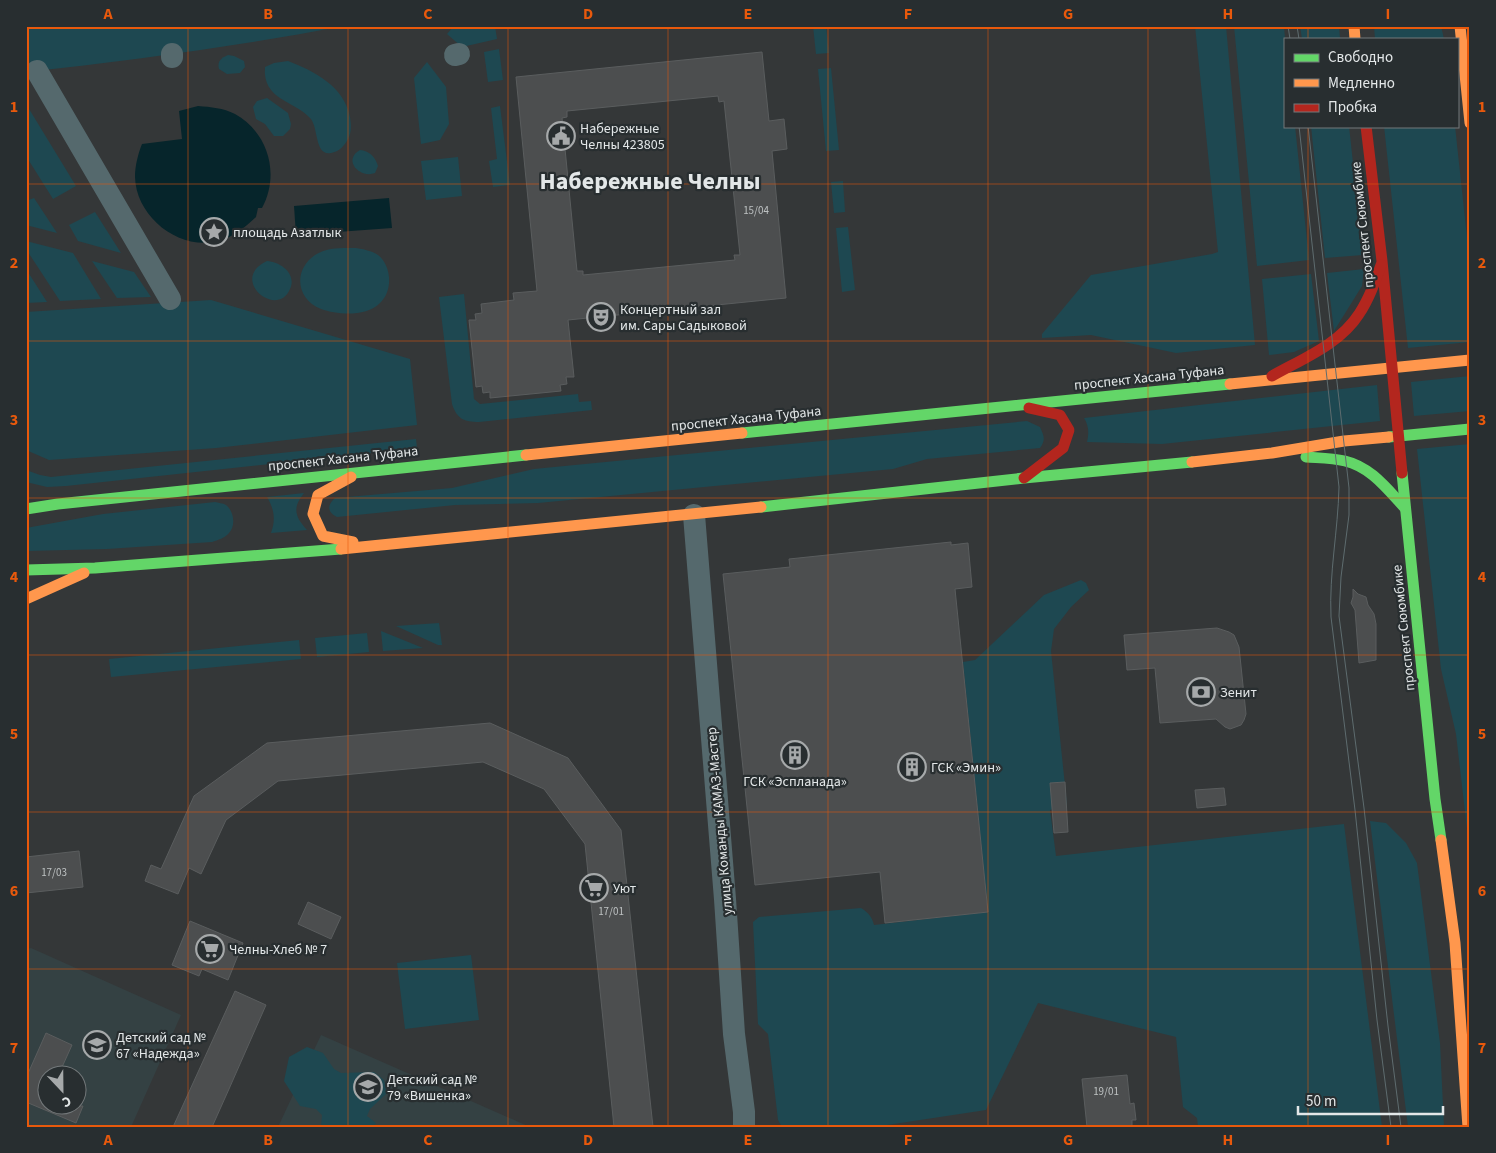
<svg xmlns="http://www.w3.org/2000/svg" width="1496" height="1153" viewBox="0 0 1496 1153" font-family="'Source Sans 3',sans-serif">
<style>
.built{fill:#344143;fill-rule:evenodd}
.green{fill:#1e4851}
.water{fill:#06252b}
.building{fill:#4c4e4f;stroke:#5a5d5e;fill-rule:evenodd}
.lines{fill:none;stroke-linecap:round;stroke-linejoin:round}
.street{stroke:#55696d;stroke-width:22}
.fast{stroke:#63d668;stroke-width:11}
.slow{stroke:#ff974d;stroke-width:11}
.jam{stroke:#b3261e;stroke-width:11}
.tram{stroke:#5e6c6f;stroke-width:1}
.grid{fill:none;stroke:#e8590c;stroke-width:1;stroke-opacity:0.55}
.labels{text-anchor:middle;stroke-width:4.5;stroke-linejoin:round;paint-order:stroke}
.number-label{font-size:11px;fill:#bdc1c2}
.poi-label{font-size:14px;fill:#e3e7e8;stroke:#282e30;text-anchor:start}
.street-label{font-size:14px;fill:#e3e7e8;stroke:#282e30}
.town-label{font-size:24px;font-weight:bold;fill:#e3e7e8;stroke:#282e30}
.neatline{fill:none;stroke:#e8590c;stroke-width:2}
.grid-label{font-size:16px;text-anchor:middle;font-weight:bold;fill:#e8590c}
</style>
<rect width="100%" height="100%" fill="#343738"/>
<g class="built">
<path d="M 31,948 L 181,1015 L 131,1127 L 26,1127 L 26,949 ZM 48,1076 L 78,1076 L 78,1106 L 48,1106 Z"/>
<polygon points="321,1035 530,1127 278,1127"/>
</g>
<g class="green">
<path d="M 26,26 L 344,26 C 239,46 133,60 26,72 Z"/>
<polygon points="454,26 495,26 497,39 462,47 447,34"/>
<polygon points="813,26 826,26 829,53 816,54"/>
<polygon points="1195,26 1226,26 1255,345 1176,353 1091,335 1042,338 1042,334 1091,275 1212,254 1218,252"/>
<polygon points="1234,26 1284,26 1285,39 1285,126 1295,126 1309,260 1257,266"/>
<polygon points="1300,26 1339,26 1340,39 1302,39"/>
<polygon points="1374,26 1441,26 1444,39 1375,39"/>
<polygon points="499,49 503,80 488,82 484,52"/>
<path d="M 228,55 L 234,56 L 244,61 L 245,67 L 240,73 L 227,74 L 219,69 C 217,61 221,58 228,55 Z"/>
<path d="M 288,61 C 314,71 344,86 350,117 C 351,124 352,132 348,139 C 345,145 339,152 331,153 C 314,156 319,127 310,118 C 295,101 262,100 265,67 L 274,63 Z"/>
<polygon points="427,62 446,87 449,124 440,140 421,144 414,78"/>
<polygon points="831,68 839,150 826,151 818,69"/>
<polygon points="267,98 288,113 291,124 290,129 283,136 274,136 265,124 256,119 253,107 257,101"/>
<polygon points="26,104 76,186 53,199 26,156"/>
<polygon points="500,106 510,185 493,187 489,161 497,159 491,108"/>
<polygon points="1311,126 1349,126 1363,255 1325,258"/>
<polygon points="1384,126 1455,126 1470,265 1470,342 1408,348"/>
<path d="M 360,150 C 370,151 375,157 378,166 L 375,173 C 360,179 342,160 360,150 Z"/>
<polygon points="458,157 462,196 426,200 421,161"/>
<polygon points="843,181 845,212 834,213 831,182"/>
<polygon points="34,198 57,233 26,225 26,201"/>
<polygon points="95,212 121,253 78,241 69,225"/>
<polygon points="848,227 855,290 842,292 836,228"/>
<polygon points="26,241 73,253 101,299 60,301 26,249"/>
<path d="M 356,248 C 363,249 372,251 378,255 C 392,266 393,291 380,303 C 366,317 338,315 321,309 C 296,299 293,270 315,255 C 327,247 343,248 356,248 Z"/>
<polygon points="92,261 134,272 151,297 117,298"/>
<path d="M 267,261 C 281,262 297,274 290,289 C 277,320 228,279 267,261 Z"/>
<polygon points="26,269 47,302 26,303"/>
<polygon points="1364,269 1362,286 1334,331 1327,273"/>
<polygon points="1311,274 1319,341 1294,352 1269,355 1262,279"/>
<path d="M 464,294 L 474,399 L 480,404 L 578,394 L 579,402 L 591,401 L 592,410 L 479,422 C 464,422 457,419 452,404 L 439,297 Z"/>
<polygon points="211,300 410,359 417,425 216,448 49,460 26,450 26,312"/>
<polygon points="1470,376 1470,411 1414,416 1411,382"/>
<path d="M 1377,385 L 1380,421 L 1162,444 L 1087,442 C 1089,433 1089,426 1084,418 Z"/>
<path d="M 1027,421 L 1040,427 C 1044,436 1046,440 1040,448 L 927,459 L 893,469 L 538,503 L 455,505 L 337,517 C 327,512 327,505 335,498 L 452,488 L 534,469 Z"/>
<polygon points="416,439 417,448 66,486 47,487 26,482 26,470 40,475 51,477"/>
<polygon points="1470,444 1470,855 1456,734 1441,669 1417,449"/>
<path d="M 304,493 C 292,508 295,517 307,530 L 271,533 C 276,519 274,509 267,497 Z"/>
<path d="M 215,502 C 218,503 223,503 226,505 C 234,511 236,526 229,533 C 225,538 218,540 212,542 L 107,549 L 26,551 L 26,528 L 103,514 Z"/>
<path d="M 1081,580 L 1086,583 L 1089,590 L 1071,607 L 1054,629 L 1051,651 L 1067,805 L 1050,810 L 1056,856 L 1344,824 L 1382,1127 L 1198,1127 L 1197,1118 L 1183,1107 L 1176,1037 L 1038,1003 L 986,1110 L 874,1127 L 782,1127 L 778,1120 L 768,1034 L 758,1024 L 753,922 L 759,917 L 861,908 C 869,913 872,917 874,925 L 988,912 L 963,662 L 975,660 L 1044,595 Z"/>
<polygon points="439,623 442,645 438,645 396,626"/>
<polygon points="381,631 423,648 383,651"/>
<polygon points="367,633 369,652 317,657 315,638"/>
<polygon points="299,640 301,659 111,677 109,659"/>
<polygon points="1370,821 1386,823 1406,843 1417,863 1440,1043 1444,1127 1408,1127"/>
<polygon points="471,955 479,1020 405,1029 397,963"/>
<polygon points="307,1047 323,1053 334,1069 341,1073 374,1072 384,1080 387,1093 370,1109 367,1116 376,1123 373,1127 321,1127 322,1115 316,1109 300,1106 284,1081 289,1057"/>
</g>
<g class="water">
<path d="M 198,106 C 211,107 223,108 235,114 C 269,133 280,175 262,208 L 258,208 L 256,217 C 245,227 234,237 218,241 C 179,251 136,217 135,177 C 135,166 138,154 142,144 L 182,139 L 179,111 Z"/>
<polygon points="389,198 392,228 296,235 294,206"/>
</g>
<g class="building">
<path d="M 762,52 L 769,121 L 784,119 L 787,149 L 772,151 L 786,298 L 568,320 L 574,377 L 566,377 L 567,384 L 560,385 L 561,391 L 490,398 L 490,392 L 483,393 L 482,386 L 476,387 L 469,320 L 476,320 L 475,314 L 482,313 L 481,304 L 514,300 L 513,293 L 537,291 L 516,77 ZM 718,96 L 719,102 L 724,101 L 740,255 L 734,255 L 735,260 L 583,275 L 583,271 L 577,271 L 562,118 L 567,117 L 567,111 Z"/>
<polygon points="951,542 951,545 968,543 972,587 955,589 988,912 885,923 880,872 755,885 723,574 790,567 789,559"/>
<polygon points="1353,589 1358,594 1366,597 1368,605 1374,614 1376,624 1376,660 1359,663 1355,610 1351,603 1353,597"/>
<polygon points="1217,628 1229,632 1234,635 1239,647 1246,714 1244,720 1241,725 1230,729 1225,727 1216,719 1160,723 1155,668 1127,670 1124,635"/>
<polygon points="490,723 568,758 621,830 653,1127 614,1127 585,844 544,789 483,762 278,781 226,820 201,874 189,868 178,894 145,881 151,865 161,869 194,796 267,743"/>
<polygon points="1065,782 1068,832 1054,833 1050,783"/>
<polygon points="1224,788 1226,805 1197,808 1195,790"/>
<polygon points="79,851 83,887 26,893 26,857"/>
<polygon points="308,902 341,917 331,939 298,924"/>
<polygon points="190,921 243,943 228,980 202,969 199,976 172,965"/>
<polygon points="235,991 266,1005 229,1089 212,1127 173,1127"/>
<polygon points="46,1033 72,1045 58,1076 48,1076 48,1106 83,1106 76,1123 26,1102 26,1078"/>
<polygon points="1127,1075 1130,1104 1134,1103 1136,1120 1132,1120 1132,1127 1087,1127 1082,1079"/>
</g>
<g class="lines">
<g class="street">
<polyline points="172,54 172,57"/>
<polyline points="455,55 459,54"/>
<polyline points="37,71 170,299"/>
<polyline points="694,515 725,899 734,1034 744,1112 744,1127"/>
</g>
<g class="fast">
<polyline points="742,433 1230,384"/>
<polyline points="1389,437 1470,429"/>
<path d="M 1306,457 C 1319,458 1332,458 1345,461 C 1371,467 1387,489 1405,508"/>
<polyline points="1402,473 1435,799 1441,840"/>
<polyline points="761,507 1024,478 1192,462"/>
<polyline points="26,509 58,504 526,455"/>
<polyline points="26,570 95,568 341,549"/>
</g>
<g class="slow">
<polyline points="1354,26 1355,39"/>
<polyline points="1460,26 1470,123"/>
<polyline points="1230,384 1470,360"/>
<polyline points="526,455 742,433"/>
<polyline points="1192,462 1272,453 1344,441 1389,437"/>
<polyline points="351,477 318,495 313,514 323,536 353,542"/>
<polyline points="341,549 761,507"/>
<polyline points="26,599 84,573"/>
<polyline points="1441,840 1455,943 1468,1127"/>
</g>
<g class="jam">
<polyline points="1366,126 1382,261 1402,473"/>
<path d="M 1272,376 C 1302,359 1340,344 1359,314 C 1369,299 1375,282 1381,265"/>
<polyline points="1024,478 1063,448 1069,430 1060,415 1029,408"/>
</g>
<g class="tram">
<polyline points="1288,26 1290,39"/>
<polyline points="1297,26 1299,39"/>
<path d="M 1299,126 L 1339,487 C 1338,531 1329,573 1331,617 L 1355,810 L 1377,1020 L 1391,1127"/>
<polyline points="1308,126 1349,488 1349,515 1341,577 1339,616 1364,808 1388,1026 1401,1127"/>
</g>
</g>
<path class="grid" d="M 188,26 L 188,1127M 348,26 L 348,1127M 508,26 L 508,1127M 668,26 L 668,1127M 828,26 L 828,1127M 988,26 L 988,1127M 1148,26 L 1148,1127M 1308,26 L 1308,39M 1308,126 L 1308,1127M 26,184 L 1470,184M 26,341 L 1470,341M 26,498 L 1470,498M 26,655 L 1470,655M 26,812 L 1470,812M 26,969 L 1470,969"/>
<defs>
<symbol id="civic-ring" viewBox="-11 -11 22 22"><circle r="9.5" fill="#282e30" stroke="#a6a9aa" stroke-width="1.5"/><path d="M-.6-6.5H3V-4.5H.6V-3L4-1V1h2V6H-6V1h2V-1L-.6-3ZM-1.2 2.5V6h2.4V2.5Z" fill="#a6a9aa"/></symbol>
<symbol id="sight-ring" viewBox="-11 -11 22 22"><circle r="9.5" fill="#282e30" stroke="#a6a9aa" stroke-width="1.5"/><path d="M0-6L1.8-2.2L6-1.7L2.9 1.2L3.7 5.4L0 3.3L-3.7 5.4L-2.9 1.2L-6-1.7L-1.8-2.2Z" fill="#a6a9aa"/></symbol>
<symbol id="theatre-ring" viewBox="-11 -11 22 22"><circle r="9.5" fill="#282e30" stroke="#a6a9aa" stroke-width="1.5"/><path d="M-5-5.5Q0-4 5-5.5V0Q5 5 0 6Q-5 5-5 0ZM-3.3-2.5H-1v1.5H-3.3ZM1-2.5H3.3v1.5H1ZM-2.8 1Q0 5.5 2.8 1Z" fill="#a6a9aa"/></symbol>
<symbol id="bank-ring" viewBox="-11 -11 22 22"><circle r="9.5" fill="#282e30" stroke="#a6a9aa" stroke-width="1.5"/><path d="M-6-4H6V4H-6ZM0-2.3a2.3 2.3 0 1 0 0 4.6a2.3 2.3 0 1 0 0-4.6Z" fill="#a6a9aa"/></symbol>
<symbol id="building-ring" viewBox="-11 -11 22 22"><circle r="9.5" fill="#282e30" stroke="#a6a9aa" stroke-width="1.5"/><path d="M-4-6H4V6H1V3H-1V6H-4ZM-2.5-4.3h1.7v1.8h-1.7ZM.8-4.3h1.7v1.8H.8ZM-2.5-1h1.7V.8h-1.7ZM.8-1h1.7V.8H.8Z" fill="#a6a9aa"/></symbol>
<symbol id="supermarket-ring" viewBox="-11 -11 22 22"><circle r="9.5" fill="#282e30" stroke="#a6a9aa" stroke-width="1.5"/><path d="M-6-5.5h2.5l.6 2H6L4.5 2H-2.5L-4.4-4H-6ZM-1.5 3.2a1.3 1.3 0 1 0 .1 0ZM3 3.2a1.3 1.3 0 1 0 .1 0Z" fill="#a6a9aa"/></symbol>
<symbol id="school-ring" viewBox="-11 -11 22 22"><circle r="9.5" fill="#282e30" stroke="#a6a9aa" stroke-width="1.5"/><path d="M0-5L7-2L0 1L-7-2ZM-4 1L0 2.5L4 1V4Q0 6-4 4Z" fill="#a6a9aa"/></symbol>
</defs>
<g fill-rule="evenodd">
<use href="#civic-ring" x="545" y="120" width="32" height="32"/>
<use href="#sight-ring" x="198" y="216" width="32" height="32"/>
<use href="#theatre-ring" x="585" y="301" width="32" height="32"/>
<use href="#bank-ring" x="1185" y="676" width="32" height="32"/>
<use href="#building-ring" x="779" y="739" width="32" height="32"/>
<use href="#building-ring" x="896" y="751" width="32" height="32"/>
<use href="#supermarket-ring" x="578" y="872" width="32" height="32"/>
<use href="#supermarket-ring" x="194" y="933" width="32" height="32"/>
<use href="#school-ring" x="81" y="1029" width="32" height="32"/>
<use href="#school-ring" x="352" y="1071" width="32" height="32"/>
</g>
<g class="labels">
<g class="number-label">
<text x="756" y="214">15/04</text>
<text x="54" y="876">17/03</text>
<text x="611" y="915">17/01</text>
<text x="1106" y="1095">19/01</text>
</g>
<g class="poi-label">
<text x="580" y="133">Набережные<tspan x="580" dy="16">Челны 423805</tspan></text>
<text x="233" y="237">площадь Азатлык</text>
<text x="620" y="314">Концертный зал<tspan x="620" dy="16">им. Сары Садыковой</tspan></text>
<text x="1220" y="697">Зенит</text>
<text x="931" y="772">ГСК «Эмин»</text>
<text x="795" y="786" text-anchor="middle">ГСК «Эспланада»</text>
<text x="613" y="893">Уют</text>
<text x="229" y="954">Челны-Хлеб № 7</text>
<text x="116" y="1042">Детский сад №<tspan x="116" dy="16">67 «Надежда»</tspan></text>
<text x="387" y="1084">Детский сад №<tspan x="387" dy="16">79 «Вишенка»</tspan></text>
</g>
<g class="street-label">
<text transform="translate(1362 225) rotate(-96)" y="5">проспект Сююмбике</text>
<text transform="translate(1149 377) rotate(-6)" y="5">проспект Хасана Туфана</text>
<text transform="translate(746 418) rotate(-6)" y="5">проспект Хасана Туфана</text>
<text transform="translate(343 458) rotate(-6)" y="5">проспект Хасана Туфана</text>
<text transform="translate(1403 628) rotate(-96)" y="5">проспект Сююмбике</text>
<text transform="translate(719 821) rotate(-95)" y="5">улица Команды КАМАЗ-Мастер</text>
</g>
<g class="town-label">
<text x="650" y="189">Набережные Челны</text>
</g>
</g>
<rect width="1496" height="1153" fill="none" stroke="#282e30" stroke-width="55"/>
<rect x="1284" y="38" width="175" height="90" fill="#282e30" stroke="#73787a"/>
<rect x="1294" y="54" width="25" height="8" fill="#63d668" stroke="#73787a"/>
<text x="1328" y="62" font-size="15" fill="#e3e7e8">Свободно</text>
<rect x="1294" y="79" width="25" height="8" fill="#ff974d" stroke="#73787a"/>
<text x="1328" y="88" font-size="15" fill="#e3e7e8">Медленно</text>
<rect x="1294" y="104" width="25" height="8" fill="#b3261e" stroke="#73787a"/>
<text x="1328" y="112" font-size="15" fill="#e3e7e8">Пробка</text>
<g transform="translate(62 1090) rotate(158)"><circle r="24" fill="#282e30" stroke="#73787a"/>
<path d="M0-4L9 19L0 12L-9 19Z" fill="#a6a9aa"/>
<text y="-8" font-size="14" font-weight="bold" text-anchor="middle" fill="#e3e7e8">С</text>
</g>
<path d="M1298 1106v8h145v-8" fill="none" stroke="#e3e7e8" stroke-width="2.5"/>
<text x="1306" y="1106" font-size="15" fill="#e3e7e8" stroke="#282e30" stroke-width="4" paint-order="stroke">50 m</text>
<rect x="28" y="28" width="1440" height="1098" class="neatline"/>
<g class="grid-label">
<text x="108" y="19">A</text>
<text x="268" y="19">B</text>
<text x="428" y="19">C</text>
<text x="588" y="19">D</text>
<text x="748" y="19">E</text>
<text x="908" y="19">F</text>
<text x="1068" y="19">G</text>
<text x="1228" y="19">H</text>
<text x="1388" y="19">I</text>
<text x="14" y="112">1</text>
<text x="1482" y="112">1</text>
<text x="14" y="268">2</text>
<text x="1482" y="268">2</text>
<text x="14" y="425">3</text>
<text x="1482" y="425">3</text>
<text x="14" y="582">4</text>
<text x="1482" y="582">4</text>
<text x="14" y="739">5</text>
<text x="1482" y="739">5</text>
<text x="14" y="896">6</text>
<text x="1482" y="896">6</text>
<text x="14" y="1053">7</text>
<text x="1482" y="1053">7</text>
<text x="108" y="1145">A</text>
<text x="268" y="1145">B</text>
<text x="428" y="1145">C</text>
<text x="588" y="1145">D</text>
<text x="748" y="1145">E</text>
<text x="908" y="1145">F</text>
<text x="1068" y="1145">G</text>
<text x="1228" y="1145">H</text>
<text x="1388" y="1145">I</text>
</g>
</svg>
